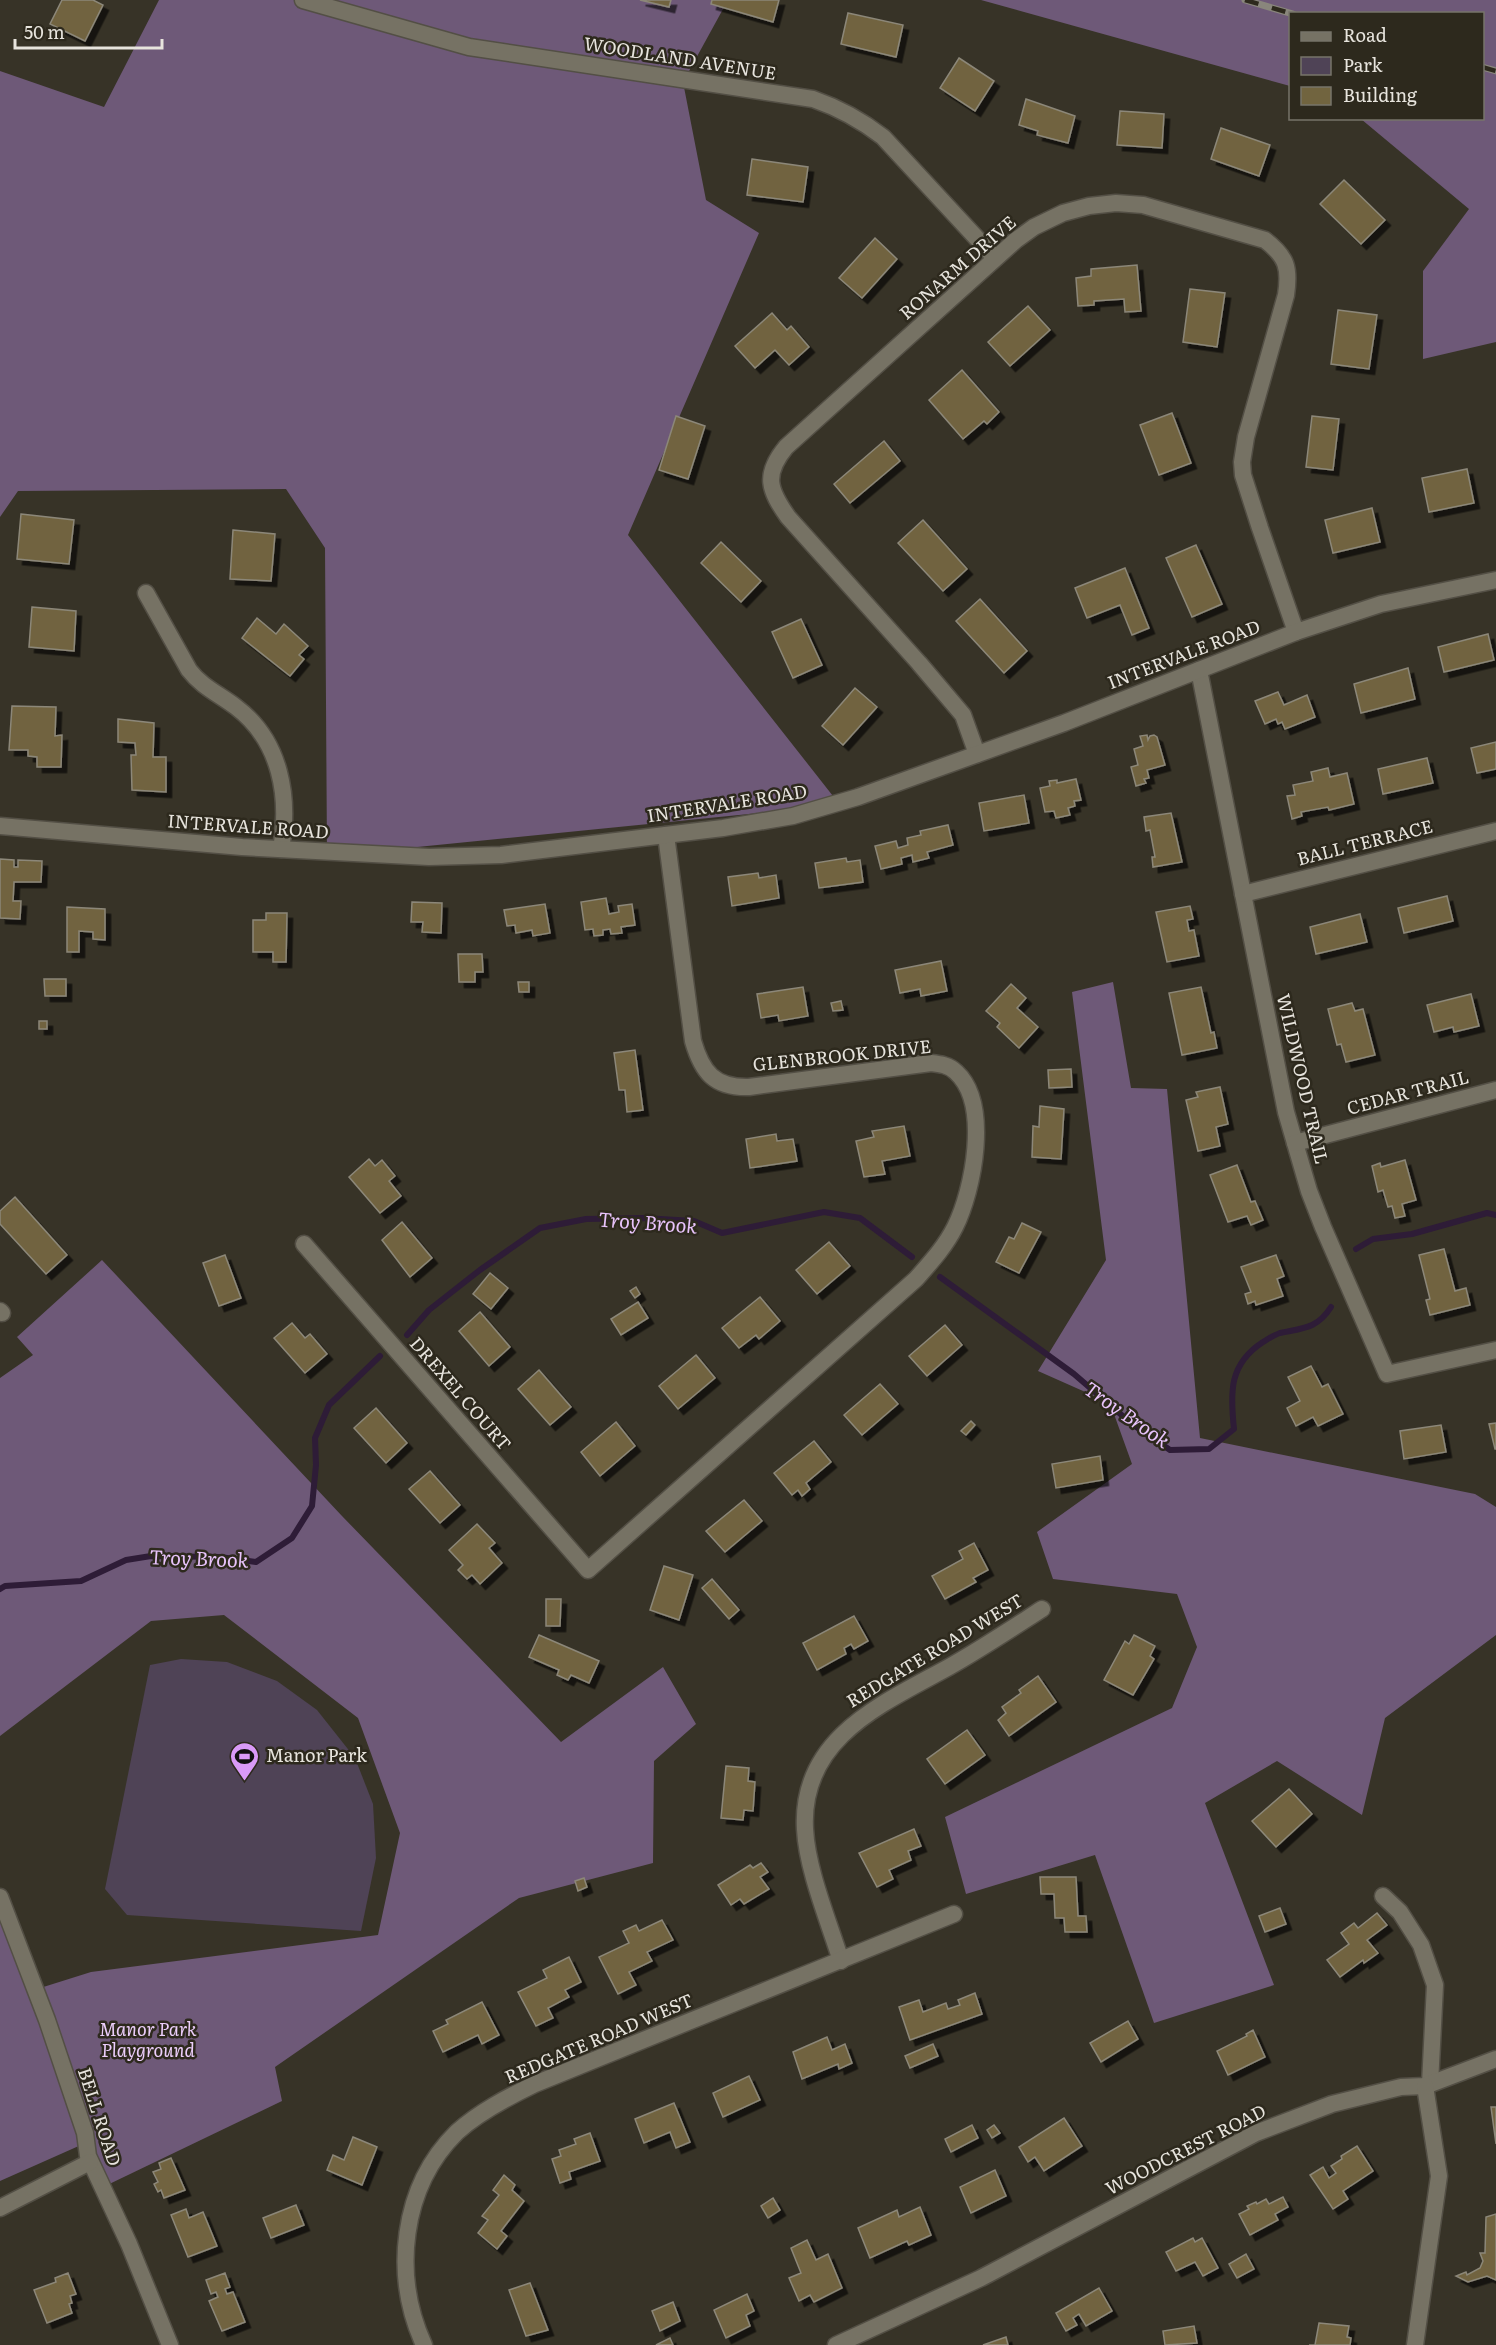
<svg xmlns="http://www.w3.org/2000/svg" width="1496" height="2345" viewBox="0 0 1496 2345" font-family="Literata,serif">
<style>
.green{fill:#4f4356}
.forest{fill:#6e5978}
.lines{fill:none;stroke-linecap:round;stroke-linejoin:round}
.stream{stroke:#2e1c37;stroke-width:6}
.building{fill:#71643f;stroke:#8c8779;stroke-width:1.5;filter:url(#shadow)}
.minor-casing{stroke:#534f45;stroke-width:19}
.tertiary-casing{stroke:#534f45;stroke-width:19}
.minor{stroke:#767264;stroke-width:16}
.tertiary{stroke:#767264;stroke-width:16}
.rail-casing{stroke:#89867c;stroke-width:7}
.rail{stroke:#2d291d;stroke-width:4.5;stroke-dasharray:14;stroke-linecap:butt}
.labels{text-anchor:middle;stroke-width:5;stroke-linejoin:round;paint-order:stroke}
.street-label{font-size:18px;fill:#e7e4dd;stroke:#2d291d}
.poi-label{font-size:18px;fill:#e7e4dd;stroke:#2d291d;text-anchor:start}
.park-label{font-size:18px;font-style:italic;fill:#eccefb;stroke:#2d291d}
.water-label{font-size:20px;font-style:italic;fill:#e8c3fb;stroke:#2d291d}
</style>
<defs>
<filter id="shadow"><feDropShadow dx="5.5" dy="5.5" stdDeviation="0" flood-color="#0009"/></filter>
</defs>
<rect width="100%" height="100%" fill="#373327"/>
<polygon class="green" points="181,1659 227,1662 277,1681 317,1710 355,1758 373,1804 376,1858 361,1931 127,1915 105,1889 150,1665"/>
<g class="forest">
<polygon points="159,0 728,0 683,82 706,200 759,233 628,535 840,805 327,856 325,548 286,489 18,491 0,517 0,71 104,107"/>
<polygon points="981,0 1496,0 1496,342 1423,359 1423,271 1469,209 1361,119 1482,118 1482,14 1290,14 1290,86"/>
<polygon points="1113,982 1131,1088 1167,1089 1200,1438 1475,1494 1496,1507 1496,1635 1385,1718 1362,1815 1277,1761 1205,1803 1274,1985 1154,2023 1095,1855 966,1894 945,1817 1172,1708 1197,1647 1177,1594 1053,1579 1037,1532 1132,1464 1110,1403 1038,1371 1106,1260 1072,992"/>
<polygon points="102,1260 342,1516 561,1742 663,1667 696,1724 654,1761 653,1863 519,1898 275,2067 282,2101 101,2188 81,2145 0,2181 0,1912 37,1989 91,1972 378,1935 400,1833 358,1718 224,1615 151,1621 0,1736 0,1378 33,1355 17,1337"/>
</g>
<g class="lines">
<g class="stream">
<polyline points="1356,1249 1373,1239 1412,1234 1487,1213 1496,1215"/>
<path d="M 940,1277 L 1074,1374 L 1132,1424 L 1170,1450 L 1209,1449 L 1234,1429 C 1230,1392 1229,1364 1263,1342 C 1268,1339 1274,1335 1280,1333 C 1303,1328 1317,1329 1331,1307"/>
<polyline points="407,1335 429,1310 480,1270 540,1228 586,1219 643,1218 694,1221 722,1233 824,1212 860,1218 912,1257"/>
<polyline points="0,1589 5,1586 81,1581 126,1560 151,1556 220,1557 256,1562 292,1538 312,1506 316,1465 315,1438 329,1405 380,1356"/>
</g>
</g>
<g class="building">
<polygon points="62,0 93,0 103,5 85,41 50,24"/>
<polygon points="640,0 671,0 669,7"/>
<polygon points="712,0 779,0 773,22 711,4"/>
<polygon points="848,13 903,25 896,57 841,44"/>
<polygon points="959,58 994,81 975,111 940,88"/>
<polygon points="1026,99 1075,116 1068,143 1037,135 1038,131 1019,125"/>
<polygon points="1120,111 1164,114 1162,148 1117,145"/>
<polygon points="1221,128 1270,145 1259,176 1211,159"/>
<polygon points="752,159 808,167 803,202 747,195"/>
<polygon points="1344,180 1385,220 1361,244 1320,204"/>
<polygon points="875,238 897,259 862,298 839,278"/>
<polygon points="1137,265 1141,311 1125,312 1124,299 1094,301 1094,305 1078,306 1076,278 1091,276 1091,269"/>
<polygon points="1190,289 1225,293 1217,347 1183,342"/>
<polygon points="1028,306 1050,330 1010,366 988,342"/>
<polygon points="1338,310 1377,315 1369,369 1331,364"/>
<polygon points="772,313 787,330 791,326 809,347 789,365 775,350 755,368 735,346"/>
<polygon points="962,370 999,412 987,424 984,421 963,439 929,400"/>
<polygon points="1172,413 1191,463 1159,475 1140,425"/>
<polygon points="676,416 705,426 688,479 659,470"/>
<polygon points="1312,416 1339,419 1333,470 1306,467"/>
<polygon points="884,441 900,461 850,503 834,484"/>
<polygon points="1467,469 1474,503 1429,512 1422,478"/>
<polygon points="1372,508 1380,542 1333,553 1325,520"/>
<polygon points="21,514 74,520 69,564 17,559"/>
<polygon points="923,520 967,569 943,591 898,543"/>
<polygon points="233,530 275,534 271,581 230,579"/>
<polygon points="721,542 761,581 741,602 701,563"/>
<polygon points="1196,545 1222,604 1192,617 1166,558"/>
<polygon points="1125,568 1149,628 1132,635 1120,605 1087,618 1075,588"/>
<polygon points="980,599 1027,651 1004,673 956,621"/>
<polygon points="32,607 76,611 74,651 29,647"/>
<polygon points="257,618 276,634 284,624 308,646 299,655 304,659 290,676 242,638"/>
<polygon points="801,619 822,665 793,678 772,632"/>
<polygon points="1488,634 1494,660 1444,672 1438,647"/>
<polygon points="1408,668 1415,699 1361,713 1354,684"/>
<polygon points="855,688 877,707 843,745 822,726"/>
<polygon points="1278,692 1284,705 1307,695 1315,717 1285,729 1282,722 1278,724 1276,719 1265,724 1255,701"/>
<polygon points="12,706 56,707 55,736 62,735 61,767 37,767 37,757 28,756 28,750 9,750"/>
<polygon points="118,719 154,723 153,757 166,757 166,792 132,790 131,755 136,755 135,743 118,742"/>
<polygon points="1147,735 1148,740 1150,736 1154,735 1157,737 1165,765 1147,770 1149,778 1144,779 1146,783 1136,786 1131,767 1138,765 1134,749 1143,746 1140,736"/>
<polygon points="1496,742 1496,769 1477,773 1471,748"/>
<polygon points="1427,758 1433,783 1383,794 1378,769"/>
<polygon points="1328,768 1330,777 1347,773 1354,804 1329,810 1328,807 1301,812 1302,816 1292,819 1287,796 1295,795 1293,785 1313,781 1311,772"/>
<polygon points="1076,779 1081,800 1074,801 1075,806 1068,808 1070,815 1056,818 1054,811 1045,812 1040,788 1050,786 1049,781 1057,780 1057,783"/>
<polygon points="1024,795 1029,823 984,831 979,803"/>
<polygon points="1171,813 1182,862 1153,867 1152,857 1155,857 1150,830 1146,831 1144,817"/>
<polygon points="948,825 953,845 927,852 929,858 913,862 912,855 901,858 902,864 881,869 875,846 896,841 898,848 908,845 907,838 921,835 920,831"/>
<polygon points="846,858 847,862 860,860 863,882 819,888 815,863"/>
<polygon points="0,859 14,860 14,867 18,867 18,860 42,861 41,882 14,882 13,901 21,901 20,919 0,918"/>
<polygon points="758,873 759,878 776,875 779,898 732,906 728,877"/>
<polygon points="1447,896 1453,921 1404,933 1398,908"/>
<polygon points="606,898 609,914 619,912 618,906 632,904 635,925 621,927 622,933 611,934 610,929 603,930 603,935 594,936 593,929 585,930 581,902"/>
<polygon points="412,902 442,903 441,933 422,932 423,922 411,922"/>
<polygon points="545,904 550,933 533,936 532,930 516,933 515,925 507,926 504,910"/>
<polygon points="1190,906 1193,919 1187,920 1189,931 1194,930 1199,956 1167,962 1156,912"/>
<polygon points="67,907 105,909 105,940 93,939 93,932 79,931 79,952 67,952"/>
<polygon points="266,913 287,913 286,962 273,962 273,952 253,952 253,920 266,920"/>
<polygon points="1360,914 1367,942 1316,954 1310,927"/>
<polygon points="458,954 482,954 483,972 475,972 475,982 459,982"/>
<polygon points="941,961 947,991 921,996 920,989 900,993 895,970"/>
<polygon points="44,979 66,979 66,996 45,996"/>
<polygon points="518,982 529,982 529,992 519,992"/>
<polygon points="1011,984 1026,998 1017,1008 1038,1027 1019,1048 997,1027 1000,1023 986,1011"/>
<polygon points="803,987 808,1016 779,1021 778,1015 761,1018 757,994"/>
<polygon points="1201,987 1211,1033 1214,1032 1217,1048 1182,1055 1169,993"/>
<polygon points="1471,994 1479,1026 1454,1032 1453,1027 1434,1032 1427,1005"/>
<polygon points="841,1001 843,1010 833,1011 831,1003"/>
<polygon points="1352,1003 1355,1011 1363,1009 1375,1055 1346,1062 1341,1044 1337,1045 1328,1009"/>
<rect x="39" y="1021" width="8" height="8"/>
<polygon points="635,1050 643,1110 627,1112 625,1090 619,1090 614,1053"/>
<polygon points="1071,1069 1072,1087 1049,1088 1048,1070"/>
<polygon points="1220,1087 1228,1124 1216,1127 1220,1146 1198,1151 1186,1100 1198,1097 1196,1092"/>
<polygon points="1040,1106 1064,1109 1061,1159 1032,1157 1033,1126 1039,1127"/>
<polygon points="904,1126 910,1156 882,1161 885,1174 864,1177 856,1141 874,1137 872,1131"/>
<polygon points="776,1134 777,1141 793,1139 797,1161 750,1168 746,1139"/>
<polygon points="369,1159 375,1166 382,1160 395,1176 389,1181 401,1196 380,1213 349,1177"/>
<polygon points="1405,1160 1416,1200 1402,1204 1405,1216 1395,1218 1392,1206 1388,1207 1383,1190 1378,1192 1372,1166 1380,1163 1381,1167"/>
<polygon points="1237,1165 1251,1202 1255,1201 1263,1220 1251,1225 1247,1216 1228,1222 1210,1175"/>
<polygon points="15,1197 67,1255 46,1274 0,1224 0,1211"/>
<polygon points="402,1222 432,1258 410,1277 382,1240"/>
<polygon points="1022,1223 1041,1232 1019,1273 996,1262 1009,1237 1014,1239"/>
<polygon points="829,1242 850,1266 817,1294 796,1270"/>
<polygon points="1444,1249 1455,1291 1466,1288 1470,1305 1430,1315 1426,1300 1430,1299 1419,1255"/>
<polygon points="225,1255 241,1298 219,1306 203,1263"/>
<polygon points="1276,1255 1284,1276 1277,1279 1283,1296 1256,1305 1255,1301 1248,1304 1245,1294 1251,1292 1241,1267"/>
<polygon points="490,1273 508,1288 491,1309 473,1294"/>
<polygon points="636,1287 640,1294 635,1298 630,1291"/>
<polygon points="760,1297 780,1321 759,1339 756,1335 739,1348 722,1328"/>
<polygon points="638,1302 648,1318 621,1335 611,1319"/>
<polygon points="480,1312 510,1347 489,1366 459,1331"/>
<polygon points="292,1323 305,1338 310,1334 327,1354 305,1373 274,1338"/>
<polygon points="945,1325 962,1345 927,1376 909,1356"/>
<polygon points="696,1355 715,1378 678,1409 659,1386"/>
<polygon points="1311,1366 1322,1387 1328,1384 1343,1414 1318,1426 1313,1417 1296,1426 1287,1408 1300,1401 1288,1377"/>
<polygon points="539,1370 571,1407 550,1425 518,1389"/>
<polygon points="880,1384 898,1404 862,1435 844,1415"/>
<polygon points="376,1408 407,1443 386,1463 354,1428"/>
<polygon points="971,1421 975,1425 966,1435 961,1431"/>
<polygon points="616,1422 635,1446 600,1476 581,1452"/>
<polygon points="1496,1423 1496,1449 1495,1449 1489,1424"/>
<polygon points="1441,1425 1446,1452 1404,1459 1400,1431"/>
<polygon points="814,1441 831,1462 806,1483 810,1489 802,1496 798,1490 792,1495 774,1473"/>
<polygon points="1100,1456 1103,1480 1056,1488 1052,1464"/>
<polygon points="430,1471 460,1505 440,1523 409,1489"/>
<polygon points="744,1500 762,1521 725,1552 706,1531"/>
<polygon points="477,1524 495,1543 489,1548 502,1563 480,1584 472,1575 467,1579 458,1570 463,1565 449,1550"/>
<polygon points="974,1543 988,1570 973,1578 976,1582 945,1599 932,1576 963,1559 959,1551"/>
<polygon points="664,1566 693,1575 679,1620 650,1610"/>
<polygon points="712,1579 739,1610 729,1619 702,1588"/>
<polygon points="546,1599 561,1599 560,1626 546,1626"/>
<polygon points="854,1616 868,1641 854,1649 851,1644 844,1648 846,1654 817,1670 803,1643"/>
<polygon points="539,1635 599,1661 589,1683 571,1675 568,1680 557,1675 559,1670 529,1657"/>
<polygon points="1134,1635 1155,1646 1150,1656 1154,1659 1133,1695 1104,1680 1125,1641 1129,1644"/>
<polygon points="1038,1676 1056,1702 1009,1736 998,1720 1006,1713 1002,1707 1021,1693 1019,1690"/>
<polygon points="967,1730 985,1755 945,1784 927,1759"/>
<polygon points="726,1766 749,1768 748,1781 755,1782 753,1811 744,1810 743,1820 721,1818"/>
<polygon points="1289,1789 1312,1814 1276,1847 1252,1821"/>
<polygon points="914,1829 921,1846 908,1851 911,1860 889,1870 893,1879 877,1887 859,1853"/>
<polygon points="761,1863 768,1872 760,1877 769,1889 744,1904 740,1899 731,1905 718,1885 750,1865 753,1868"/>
<polygon points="1040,1877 1076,1877 1078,1916 1086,1916 1087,1932 1065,1932 1064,1918 1055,1918 1054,1894 1041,1894"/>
<polygon points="584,1878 587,1887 578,1891 575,1881"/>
<polygon points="1280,1908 1286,1924 1265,1932 1259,1916"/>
<polygon points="1377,1913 1387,1925 1367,1940 1378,1953 1364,1963 1363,1960 1340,1977 1327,1960 1349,1944 1341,1933 1354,1923 1358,1928"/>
<polygon points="662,1920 673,1940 647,1952 652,1961 629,1972 636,1985 618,1994 599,1957 629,1943 623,1931 636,1925 639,1931"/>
<polygon points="569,1957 581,1982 565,1990 569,1997 548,2008 553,2018 536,2026 518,1992 547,1978 543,1970"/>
<polygon points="975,1993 982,2014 910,2040 899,2007 919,2000 923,2012 946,2003 948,2009 960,2005 958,2000"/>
<polygon points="482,2002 499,2035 482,2044 478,2035 443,2052 433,2031 448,2024 446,2020"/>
<polygon points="1128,2021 1138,2039 1101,2062 1090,2043"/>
<polygon points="1253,2030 1265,2057 1228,2075 1217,2051 1247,2036 1246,2034"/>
<polygon points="827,2037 832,2050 845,2044 852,2063 839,2069 838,2064 802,2079 793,2052"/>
<polygon points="933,2044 938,2056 910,2068 905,2056"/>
<polygon points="749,2076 760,2100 723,2117 713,2093"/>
<polygon points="674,2103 690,2142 676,2148 670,2132 644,2143 635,2119"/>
<polygon points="1491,2107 1496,2107 1496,2144"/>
<polygon points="1064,2118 1082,2146 1044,2171 1035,2157 1028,2162 1019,2147"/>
<polygon points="972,2125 978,2138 951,2152 945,2139"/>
<polygon points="994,2125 1000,2133 992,2138 987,2130"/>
<polygon points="590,2133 600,2161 569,2172 571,2179 560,2183 552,2159 561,2156 559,2150 576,2144 574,2139"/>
<polygon points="353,2137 377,2147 362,2185 327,2170 333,2155 344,2160"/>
<polygon points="1357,2146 1373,2171 1343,2191 1348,2199 1333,2209 1310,2175 1323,2167 1329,2178 1336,2173 1331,2166 1342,2159 1341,2156"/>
<polygon points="171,2158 185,2190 164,2198 161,2190 158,2192 154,2184 158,2182 153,2172 161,2169 159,2163"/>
<polygon points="995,2170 1006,2196 971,2213 960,2187"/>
<polygon points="504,2175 515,2185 512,2190 524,2201 501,2231 507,2236 497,2249 478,2233 488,2220 482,2216 499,2195 493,2190"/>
<polygon points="1283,2197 1288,2207 1275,2214 1278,2220 1250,2235 1239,2214 1249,2209 1247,2206 1256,2202 1257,2204 1266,2199 1269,2204"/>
<polygon points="773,2198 780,2210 768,2218 761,2206"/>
<polygon points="296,2205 304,2225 271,2238 263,2218"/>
<polygon points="920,2207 931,2235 909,2245 907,2241 870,2258 858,2228 897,2210 899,2217"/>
<polygon points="186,2209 189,2218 203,2212 217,2246 188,2257 171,2215"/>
<polygon points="1496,2214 1496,2280 1487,2276 1468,2282 1456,2276 1466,2272 1467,2275 1480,2268 1483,2261 1480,2253 1485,2253 1486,2217"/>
<polygon points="1193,2238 1195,2242 1202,2238 1218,2268 1203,2276 1195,2262 1176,2271 1166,2252"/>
<polygon points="807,2240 816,2260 828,2254 842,2288 814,2302 810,2295 799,2301 789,2278 801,2273 791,2248"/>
<polygon points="1246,2254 1254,2269 1237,2278 1229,2264"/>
<polygon points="68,2273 76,2294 70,2296 72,2303 69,2304 72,2313 47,2323 34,2290 56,2282 55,2278"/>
<polygon points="225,2273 230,2287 225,2289 227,2294 233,2292 245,2322 222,2331 209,2301 218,2297 216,2292 211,2294 206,2280"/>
<polygon points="530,2283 548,2330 526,2336 509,2290"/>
<polygon points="1099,2288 1112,2311 1086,2326 1079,2314 1073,2318 1077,2325 1066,2331 1056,2313"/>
<polygon points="747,2294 754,2311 746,2315 750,2326 726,2338 714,2310"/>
<polygon points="673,2302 680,2321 660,2331 652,2311"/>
<polygon points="1319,2323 1349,2326 1347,2337 1351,2338 1350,2345 1309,2345 1315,2345"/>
<polygon points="1194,2326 1197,2343 1165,2345 1163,2331"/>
<polygon points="1006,2337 1008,2345 983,2345"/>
<polygon points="670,2338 673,2345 656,2345"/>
</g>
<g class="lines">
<defs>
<g id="minor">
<path d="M 303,0 L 469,47 L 813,99 C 839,108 861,120 883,137 L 995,258"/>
<path d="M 146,593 L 189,670 C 202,687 219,694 236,707 C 281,741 290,797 281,849"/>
<polyline points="1199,670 1286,1112 1295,1143 1309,1191 1323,1227 1387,1374 1496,1350"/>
<path d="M 977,754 L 963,715 L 919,663 L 788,517 C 769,490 763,475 786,447 L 1016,240 L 1034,227 L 1063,213 L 1089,206 L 1116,203 L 1143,205 L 1265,240 C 1287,257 1290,268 1286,295 L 1246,437 L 1242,462 L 1243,475 L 1260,528 L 1296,632"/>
<polyline points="1243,894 1496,831"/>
<polyline points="1295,1143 1496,1090"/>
<path d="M 304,1244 L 588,1570 L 916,1279 C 930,1263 945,1247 955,1227 C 973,1191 991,1104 956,1072 C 949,1065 940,1064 931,1063 L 749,1087 C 714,1088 702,1072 693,1041 L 666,835"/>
<polyline points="0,1311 2,1313"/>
<polyline points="1383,1896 1400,1912 1421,1945 1435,1985 1430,2084"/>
<polyline points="0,1897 47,2020 85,2133 88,2156 129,2244 170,2345"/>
<path d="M 841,1961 C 829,1922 807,1870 805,1829 C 800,1738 882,1704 949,1667 C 981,1649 1011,1629 1042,1609"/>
<polyline points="0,2208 90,2162"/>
<path d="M 424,2345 C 392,2275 401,2187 457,2132 C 479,2112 508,2097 535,2084 L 954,1914"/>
<polyline points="836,2345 981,2278 1256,2133 1332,2104 1401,2087 1425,2086 1496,2059"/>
<polyline points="1415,2345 1439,2176 1425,2086"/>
</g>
<polyline id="tertiary" points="0,826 242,847 429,857 501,855 723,828 793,816 858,797 1064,723 1296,632 1381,604 1496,580"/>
</defs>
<use href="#minor" class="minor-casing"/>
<use href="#tertiary" class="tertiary-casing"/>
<use href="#minor" class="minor"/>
<use href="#tertiary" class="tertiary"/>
<defs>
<g id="rail">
<polyline points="1245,0 1293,14"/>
<polyline points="1482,67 1496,71"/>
</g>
</defs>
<use href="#rail" class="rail-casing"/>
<use href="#rail" class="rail"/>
</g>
<defs>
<symbol id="stadium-pin" viewBox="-11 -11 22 30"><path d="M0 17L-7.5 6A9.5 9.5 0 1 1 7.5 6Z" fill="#d99af7" stroke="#2d291d"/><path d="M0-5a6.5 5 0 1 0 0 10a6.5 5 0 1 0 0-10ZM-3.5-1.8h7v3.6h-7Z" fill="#111"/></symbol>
</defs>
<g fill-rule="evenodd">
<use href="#stadium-pin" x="228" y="1740" width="33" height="45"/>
</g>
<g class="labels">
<g class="street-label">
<text transform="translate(680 59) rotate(9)" y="6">WOODLAND AVENUE</text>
<text transform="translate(958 268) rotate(-41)" y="6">RONARM DRIVE</text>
<text transform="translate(1184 655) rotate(-21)" y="6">INTERVALE ROAD</text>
<text transform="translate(727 804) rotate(-9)" y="6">INTERVALE ROAD</text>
<text transform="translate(248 827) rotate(4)" y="6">INTERVALE ROAD</text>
<text transform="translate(1365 843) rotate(-14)" y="6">BALL TERRACE</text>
<text transform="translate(842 1056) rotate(-6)" y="6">GLENBROOK DRIVE</text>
<text transform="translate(1302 1079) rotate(77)" y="6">WILDWOOD TRAIL</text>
<text transform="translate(1408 1093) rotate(-15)" y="6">CEDAR TRAIL</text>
<text transform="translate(460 1394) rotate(49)" y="6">DREXEL COURT</text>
<text transform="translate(935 1651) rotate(-31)" y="6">REDGATE ROAD WEST</text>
<text transform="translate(599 2039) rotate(-23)" y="6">REDGATE ROAD WEST</text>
<text transform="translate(99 2117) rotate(72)" y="6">BELL ROAD</text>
<text transform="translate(1186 2150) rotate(-27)" y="6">WOODCREST ROAD</text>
</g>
<g class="poi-label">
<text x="266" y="1762">Manor Park</text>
</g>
<g class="park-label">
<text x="148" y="2036">Manor Park<tspan x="148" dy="21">Playground</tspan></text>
</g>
<g class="water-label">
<text transform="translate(648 1223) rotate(4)" y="7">Troy Brook</text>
<text transform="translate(1127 1415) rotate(35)" y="7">Troy Brook</text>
<text transform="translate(199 1559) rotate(2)" y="7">Troy Brook</text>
</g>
</g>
<rect x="1289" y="12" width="195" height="108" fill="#2d291d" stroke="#77746a" stroke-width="1.5"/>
<rect x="1301" y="32" width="30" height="9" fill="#767264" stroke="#77746a" stroke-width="1.5"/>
<text x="1343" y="42" font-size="18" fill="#e7e4dd">Road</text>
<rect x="1301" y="57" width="30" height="18" fill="#4f4356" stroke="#77746a" stroke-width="1.5"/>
<text x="1343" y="72" font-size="18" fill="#e7e4dd">Park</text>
<rect x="1301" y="87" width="30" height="18" fill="#71643f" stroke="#77746a" stroke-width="1.5"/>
<text x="1343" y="102" font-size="18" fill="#e7e4dd">Building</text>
<path d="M15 39v9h147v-9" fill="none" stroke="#e7e4dd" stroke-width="3"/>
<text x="24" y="39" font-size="18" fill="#e7e4dd" stroke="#2d291d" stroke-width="4.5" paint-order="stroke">50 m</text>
</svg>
